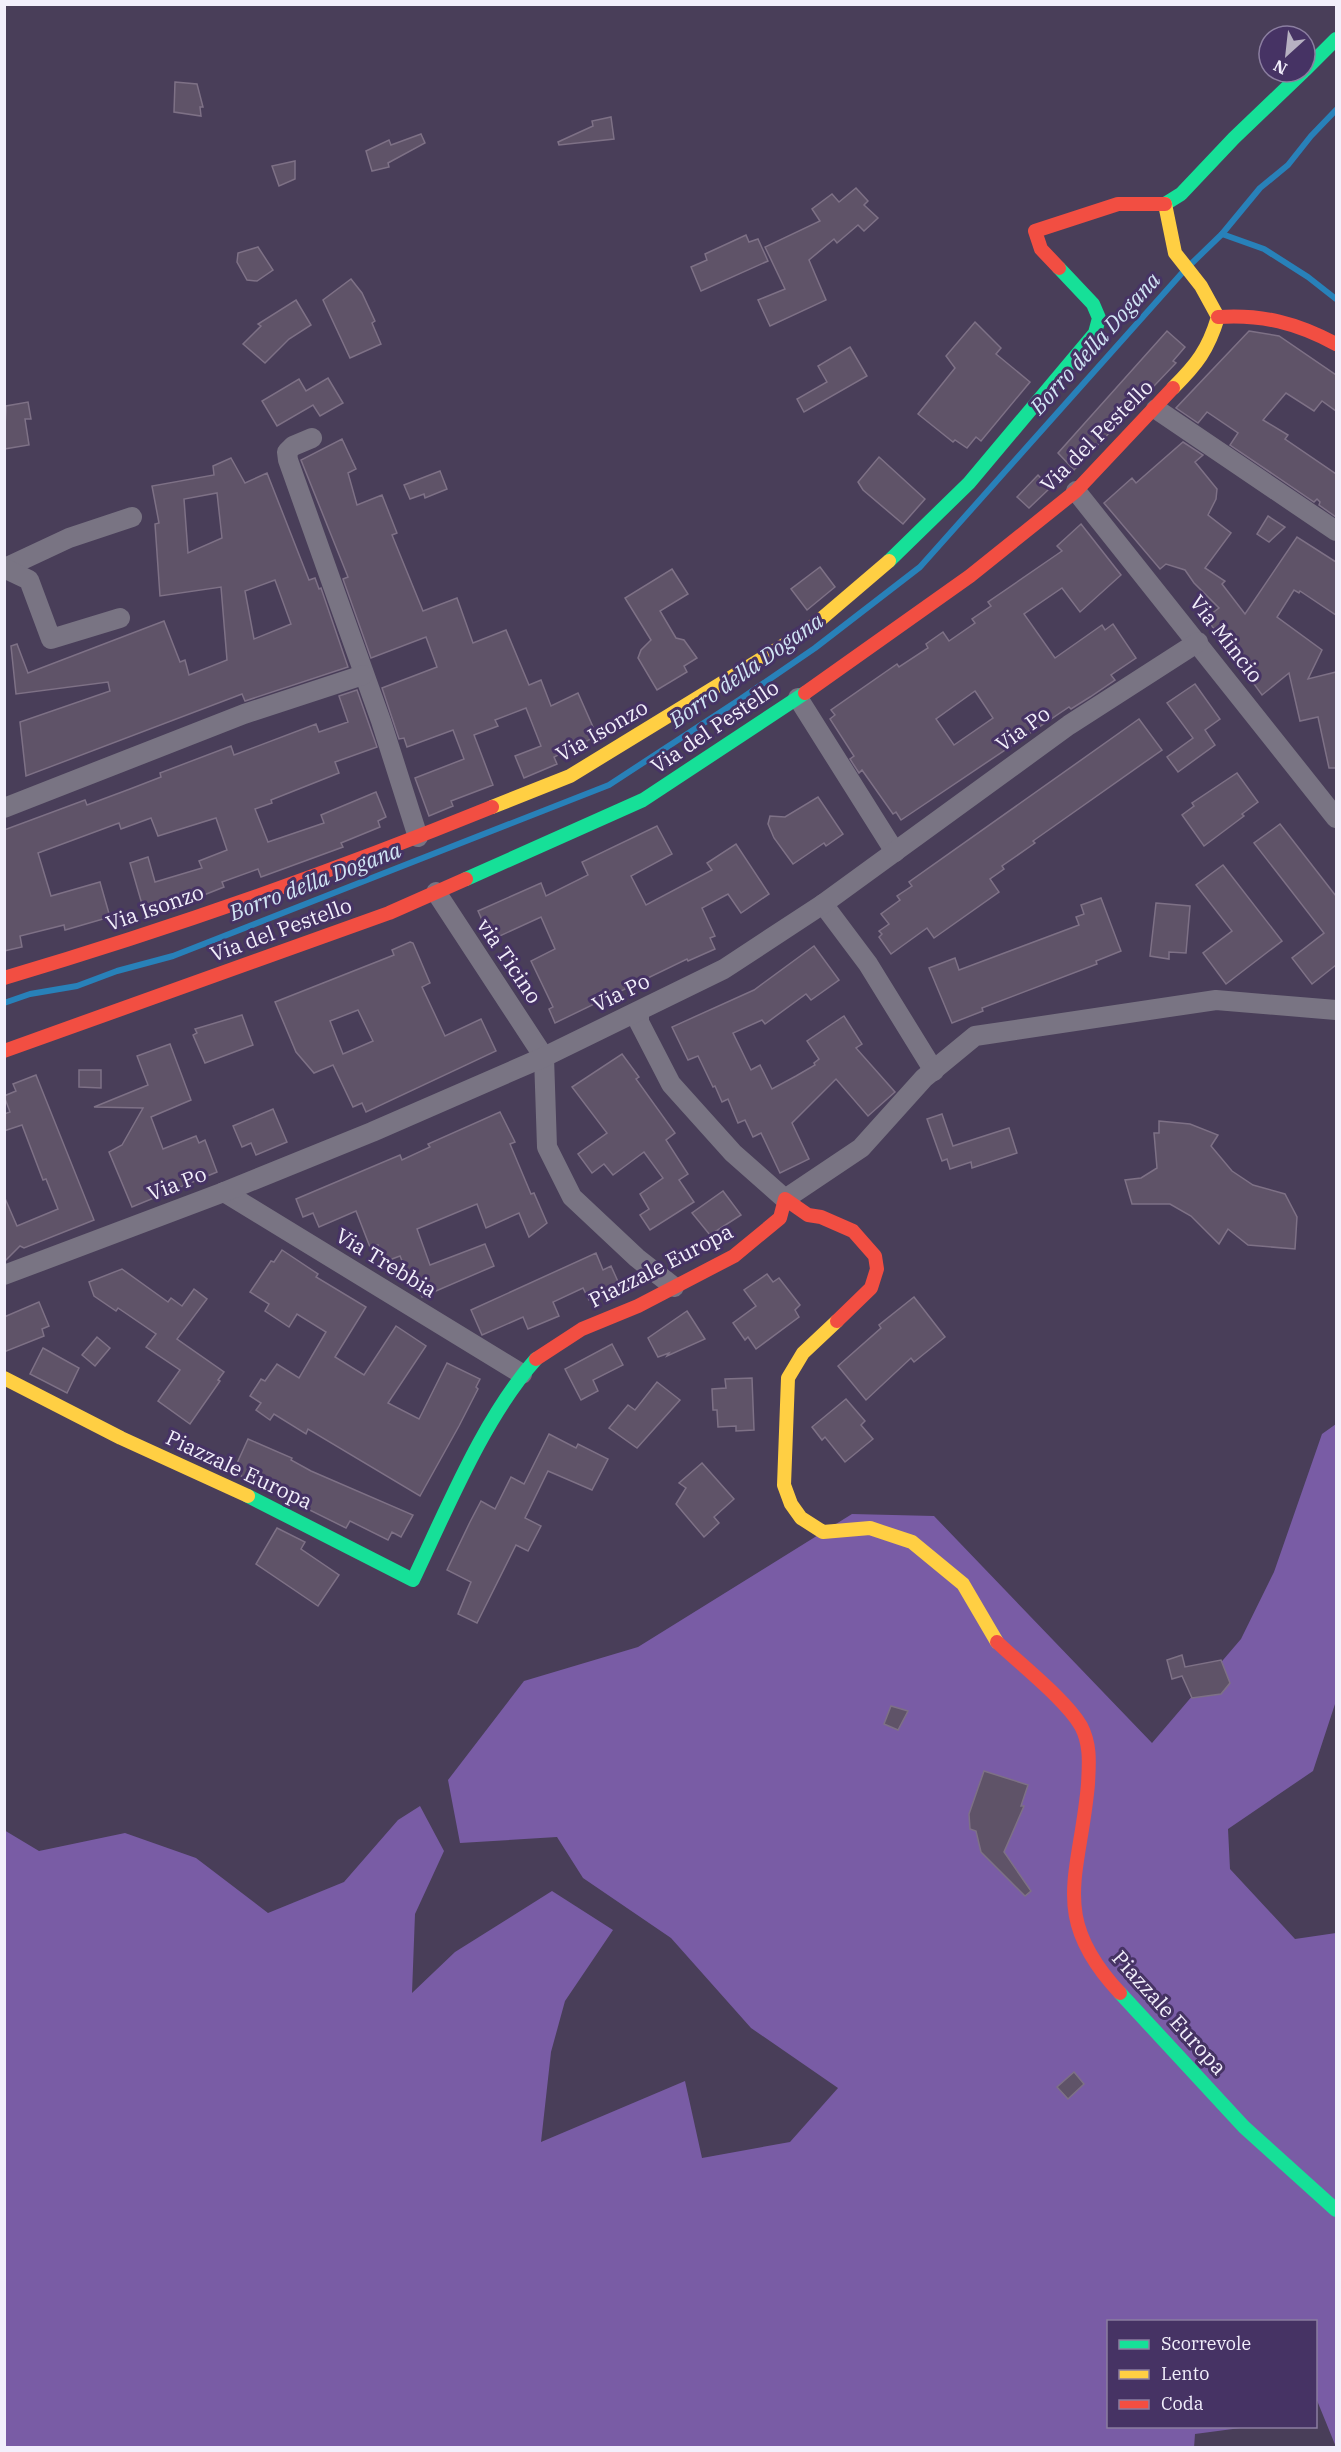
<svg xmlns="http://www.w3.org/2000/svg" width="1341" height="2452" viewBox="0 0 1341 2452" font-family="'IBM Plex Serif',serif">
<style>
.forest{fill:#795ca5}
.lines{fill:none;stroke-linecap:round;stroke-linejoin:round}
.stream{stroke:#2881b9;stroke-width:6}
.building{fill:#5f5368;stroke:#7e7186;stroke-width:1.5;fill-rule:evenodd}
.street{stroke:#797483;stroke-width:20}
.fast{stroke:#16e098;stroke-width:14}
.slow{stroke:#ffcf43;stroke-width:14}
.jam{stroke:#f24e42;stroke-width:14}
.labels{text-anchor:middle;stroke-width:6;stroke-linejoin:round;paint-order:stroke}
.street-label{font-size:21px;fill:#f2effb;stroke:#463364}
.water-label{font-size:22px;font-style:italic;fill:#d1e5f5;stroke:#463364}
</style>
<rect width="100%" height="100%" fill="#493e59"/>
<polygon class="forest" points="1336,1424 1336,1701 1313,1771 1228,1829 1230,1869 1295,1939 1336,1933 1336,2447 1316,2398 1316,2322 1108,2322 1108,2426 1248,2427 1195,2434 1194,2448 5,2447 4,1830 39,1851 125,1833 196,1858 268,1913 344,1882 398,1820 420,1806 444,1851 415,1914 412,1993 455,1952 552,1891 613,1930 565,2001 551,2052 541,2142 685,2081 702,2158 790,2142 838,2088 751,2028 671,1938 583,1878 557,1837 460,1843 448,1780 524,1681 638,1647 852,1514 934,1516 1152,1743 1241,1639 1274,1572 1322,1434"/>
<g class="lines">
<g class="stream">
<polyline points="1222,234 1264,249 1308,277 1336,299"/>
<polyline points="1191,264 1222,234 1260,188 1288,165 1311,136 1336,110"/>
<polyline points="4,1003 30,994 77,986 117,971 173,956 609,785 739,700 815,648 920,567 1182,273"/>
</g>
</g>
<g class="building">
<polygon points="175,82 197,84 203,107 200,107 201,116 174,112"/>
<polygon points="611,117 614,139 559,145 558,142 593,126 592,121"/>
<polygon points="421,134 425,143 388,163 389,167 372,171 366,151 389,140 391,145"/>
<polygon points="295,161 295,179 279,186 272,166"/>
<polygon points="856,188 868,201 864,205 878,218 864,231 858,225 837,243 834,239 809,260 826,300 770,326 758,300 785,289 765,247 820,221 812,209 832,194 839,202"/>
<polygon points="746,235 749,242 758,239 768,261 701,291 691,267 707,260 705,254"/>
<polygon points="258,247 273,270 257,281 247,280 237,262 238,253"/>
<polygon points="351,279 362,293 375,321 372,323 381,344 350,358 323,300"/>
<polygon points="296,300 311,325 289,339 265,363 243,344 261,326 258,324"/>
<polygon points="975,322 1001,348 996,354 1030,382 981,441 976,437 967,448 955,440 953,442 918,414 955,368 946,356"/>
<polygon points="1167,331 1185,347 1173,361 1176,363 1074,470 1058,453"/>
<polygon points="1249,331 1279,336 1336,375 1336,411 1322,401 1314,411 1286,393 1263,420 1288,435 1285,439 1336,474 1336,517 1319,505 1320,502 1317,499 1314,502 1230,445 1238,433 1207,412 1198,423 1176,408"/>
<polygon points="850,347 867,376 804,412 797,399 827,382 818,366"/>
<polygon points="328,378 343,403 320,416 313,405 277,426 262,401 299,379 306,391"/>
<polygon points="28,402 31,419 25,419 29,445 4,449 6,406"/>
<polygon points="342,439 356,469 348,473 357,505 382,495 397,533 392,535 423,611 457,598 473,643 506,630 529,685 541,680 551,706 578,693 597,736 554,757 557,764 524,778 515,756 541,746 526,708 495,720 498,726 474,735 493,785 451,801 453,806 429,816 415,778 464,759 453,730 407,747 404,738 399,739 382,688 437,667 426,637 371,658 343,579 348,577 301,460"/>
<polygon points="1183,442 1203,455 1195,462 1217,489 1216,499 1208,515 1231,533 1205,568 1225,581 1222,584 1245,614 1297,537 1336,562 1336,615 1300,591 1299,593 1294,590 1277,617 1322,650 1308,679 1336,672 1336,768 1329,768 1318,717 1300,721 1289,673 1262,695 1206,618 1219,608 1194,583 1185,570 1166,564 1160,569 1104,503 1132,478 1136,483"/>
<polygon points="879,457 925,499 903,524 863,490 858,482"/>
<path d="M 231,458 L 245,483 L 267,473 L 309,580 L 315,578 L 319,589 L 321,588 L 348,667 L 245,701 L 242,694 L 26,776 L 20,722 L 110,691 L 108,682 L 16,694 L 11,646 L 17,644 L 28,673 L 164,621 L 180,662 L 185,660 L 189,675 L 227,660 L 221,587 L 160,596 L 155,524 L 159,523 L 152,486 L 214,475 L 213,466 ZM 217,493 L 222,538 L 188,553 L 184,499 ZM 275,580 L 291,624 L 254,639 L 245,591 Z"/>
<polygon points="440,471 447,489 425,498 424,494 410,499 404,485"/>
<polygon points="1038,475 1050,488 1029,508 1017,497"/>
<polygon points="1268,516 1285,527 1269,542 1257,534"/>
<path d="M 1081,524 L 1121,575 L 1080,612 L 1062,588 L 1024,614 L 1055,658 L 1102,625 L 1105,630 L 1113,624 L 1136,658 L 1111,675 L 1115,680 L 1090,697 L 1071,709 L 1069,707 L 901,820 L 896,812 L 893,814 L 862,770 L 859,773 L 850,759 L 854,756 L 830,719 L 835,715 L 831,710 L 897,664 L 899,667 L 928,648 L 926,644 L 943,632 L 949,641 L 975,623 L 972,619 L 991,606 L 988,602 L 1062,551 L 1057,546 ZM 975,691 L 993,718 L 954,745 L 936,719 Z"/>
<polygon points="820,567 835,587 807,610 791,589"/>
<polygon points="672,569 688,594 660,611 676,638 684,640 697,658 684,666 687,672 657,690 638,658 641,650 651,640 625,598"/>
<polygon points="1195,684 1220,719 1205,730 1215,745 1178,772 1167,757 1193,738 1167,703"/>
<polygon points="357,690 377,747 335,762 339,773 271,800 272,803 255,809 268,842 324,823 321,815 376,792 386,817 378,821 380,827 341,843 343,847 261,877 258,869 222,882 224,887 146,918 130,863 148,857 155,882 202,868 199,861 227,850 216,818 158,836 151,818 121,829 119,823 38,853 51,896 100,882 110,917 65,930 64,925 20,936 22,947 4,951 4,830 85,800 87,805 130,789 161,777 160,773 231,746 234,755 316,724 319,732 348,722 339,696"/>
<polygon points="1139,719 1162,750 1033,841 1035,843 1002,866 1004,869 990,879 999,892 934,938 927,928 891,954 879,937 882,934 879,931 889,924 881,914 900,900 897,896 912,886 909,882"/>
<polygon points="1237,773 1258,802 1242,814 1244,816 1204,846 1182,815 1194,806 1192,803"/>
<polygon points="818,797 843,834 826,846 824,843 793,864 774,838 768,824 770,816 785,817"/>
<polygon points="1280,824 1336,896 1336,965 1312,984 1292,958 1324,933 1254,843"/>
<polygon points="657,826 672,854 631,876 646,905 712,870 707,863 736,844 769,894 741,913 728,894 702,908 715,936 710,938 715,949 688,961 687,959 555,1023 549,1009 553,1007 531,961 555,949 541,917 491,940 478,911 541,883 546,896 588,875 582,862"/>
<polygon points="1223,865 1282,941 1226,984 1203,953 1232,931 1196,885"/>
<polygon points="1101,898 1121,951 1096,961 1097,964 982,1008 983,1011 952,1023 929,968 955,958 959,970 1079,925 1076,917 1084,914 1081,905"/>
<polygon points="1156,903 1190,906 1186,953 1169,952 1169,959 1150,956"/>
<path d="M 410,942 L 413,943 L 430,983 L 422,987 L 445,1036 L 481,1019 L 496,1051 L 366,1112 L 362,1103 L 353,1107 L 333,1065 L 314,1073 L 296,1052 L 275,1002 L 394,955 L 392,950 ZM 358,1010 L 373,1041 L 343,1054 L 330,1021 Z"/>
<polygon points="814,946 839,980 811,1000 806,994 765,1024 762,1020 733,1033 751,1070 760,1065 772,1089 796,1076 815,1065 814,1063 819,1059 807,1041 844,1016 862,1044 856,1048 895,1092 868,1116 836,1079 792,1123 809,1159 780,1173 761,1133 753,1137 745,1120 738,1123 728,1099 722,1102 715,1086 713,1087 698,1056 688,1060 672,1027 754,990"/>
<polygon points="242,1015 253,1045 205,1063 193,1035 197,1033 195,1029"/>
<polygon points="170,1044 191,1100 151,1117 163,1149 196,1136 199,1143 205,1140 217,1172 132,1207 109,1152 122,1145 143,1108 94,1107 148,1085 137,1056"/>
<polygon points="622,1054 639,1077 636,1079 675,1133 666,1140 688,1174 679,1180 694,1202 650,1230 640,1215 649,1209 640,1194 663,1178 644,1152 613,1175 604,1164 592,1173 578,1154 607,1133 572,1087"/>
<polygon points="79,1070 101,1070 101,1088 79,1087"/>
<polygon points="36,1075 94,1220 24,1248 20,1246 4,1262 4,1196 17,1226 58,1209 46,1179 43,1180 22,1125 4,1131 4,1114 10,1112 4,1096 16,1091 13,1084"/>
<polygon points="273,1109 287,1142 256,1155 251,1143 242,1147 233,1126"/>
<polygon points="500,1112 515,1142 510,1144 531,1194 534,1193 547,1223 529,1237 519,1213 486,1228 477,1204 417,1229 430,1265 485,1244 494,1266 422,1297 417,1285 413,1287 400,1256 384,1262 378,1245 370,1247 356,1211 319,1227 313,1213 303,1217 296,1199 400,1155 402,1160 430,1147 428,1144"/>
<polygon points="942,1114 953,1146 1009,1128 1017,1153 972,1168 971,1162 950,1169 947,1159 942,1161 927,1119"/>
<polygon points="1159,1121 1190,1124 1218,1135 1211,1146 1232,1171 1253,1185 1285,1194 1297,1217 1295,1249 1248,1245 1228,1229 1219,1244 1191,1216 1170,1204 1132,1204 1125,1180 1141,1178 1157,1168 1154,1133 1159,1133"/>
<polygon points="723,1191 741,1215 710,1235 692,1213"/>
<polygon points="282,1250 318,1274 316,1277 366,1307 335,1357 364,1375 396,1326 426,1346 388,1403 419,1419 447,1363 480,1379 476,1387 478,1389 459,1426 420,1496 308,1429 306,1434 274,1414 270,1420 256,1410 261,1403 250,1396 261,1379 265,1381 277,1364 299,1378 326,1332 297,1314 289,1327 265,1311 269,1304 250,1292 271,1261 274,1262"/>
<polygon points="596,1253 603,1270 611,1266 620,1286 589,1300 583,1288 553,1302 559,1316 528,1329 523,1317 482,1335 471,1310"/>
<polygon points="122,1269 168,1302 171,1298 182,1306 194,1289 207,1299 177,1339 224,1372 218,1380 220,1381 190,1424 158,1401 180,1370 146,1347 156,1334 118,1308 116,1311 94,1296 89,1282"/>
<polygon points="767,1274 773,1282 779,1278 800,1305 795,1310 799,1317 756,1349 748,1337 745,1340 733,1323 756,1306 744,1290"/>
<polygon points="914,1297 945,1337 914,1362 911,1358 866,1400 838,1366 881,1328 879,1325"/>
<polygon points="39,1302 49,1326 42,1329 44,1336 4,1352 4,1317"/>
<polygon points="687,1311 705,1339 667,1356 669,1353 658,1357 648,1338"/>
<polygon points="97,1337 110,1348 95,1366 82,1355"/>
<polygon points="612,1344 623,1365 593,1380 598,1391 581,1400 565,1369"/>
<polygon points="43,1348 79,1368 67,1393 30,1374"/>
<polygon points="752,1378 754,1430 736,1431 736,1426 718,1427 717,1410 713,1410 712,1389 726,1388 725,1379"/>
<polygon points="657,1382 680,1400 637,1448 609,1428 628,1405 635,1410"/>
<polygon points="846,1399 865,1421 861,1425 873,1439 845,1462 825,1437 822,1440 812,1427"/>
<polygon points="549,1434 576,1448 578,1444 608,1459 592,1490 548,1471 525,1518 541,1526 528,1551 516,1545 477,1623 458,1614 471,1582 447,1570 470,1522 481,1501 495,1509 511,1477 524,1484"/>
<polygon points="248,1439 292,1458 291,1460 311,1471 413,1515 401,1537 392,1532 388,1540 350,1521 346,1528 233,1472"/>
<polygon points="702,1463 734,1499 714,1517 719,1523 704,1537 676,1504 686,1488 679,1483"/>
<polygon points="277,1528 305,1542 301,1549 339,1575 318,1606 256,1564"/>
<polygon points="1182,1655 1185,1667 1221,1660 1230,1683 1221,1694 1192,1698 1182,1676 1172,1679 1167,1660"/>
<polygon points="891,1706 908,1711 898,1730 884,1724"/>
<polygon points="984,1771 1028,1785 1021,1806 1024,1806 1004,1852 1031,1891 1025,1896 981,1852 976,1831 970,1829 969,1814"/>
<polygon points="1074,2072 1084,2084 1068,2099 1057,2087"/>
</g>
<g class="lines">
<g class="street">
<polyline points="1156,409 1336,531"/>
<polyline points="312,438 293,446 287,452 288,460 381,721 418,837"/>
<polyline points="1076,491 1336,818"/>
<polyline points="7,567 69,538 132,517"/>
<polyline points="4,568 29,580 51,639 120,618"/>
<polyline points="798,698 895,852"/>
<polyline points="4,808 244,714 363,675"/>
<polyline points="436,892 544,1057 547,1147 572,1197 637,1258 674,1287"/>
<polyline points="823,904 868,964 934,1071"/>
<polyline points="639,1012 639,1022 671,1084 733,1153 785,1199 861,1148 924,1078 975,1036 1216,1000 1336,1010"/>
<polyline points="224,1192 522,1374"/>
<polyline points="4,1275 224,1192 372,1132 544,1057 724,969 823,904 1069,725 1198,642"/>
</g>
<g class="fast">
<polyline points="1305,70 1336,39"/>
<polyline points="1165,204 1181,194 1234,138 1303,72"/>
<polyline points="889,561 969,483 1095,333 1099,318 1093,304 1059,268"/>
<polyline points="466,879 643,800 805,693"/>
<path d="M 248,1496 L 413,1580 C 447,1509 484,1417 536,1359"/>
<polyline points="1120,1993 1244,2127 1336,2210"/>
</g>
<g class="slow">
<path d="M 1165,204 L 1175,253 L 1201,286 L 1218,317 C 1208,350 1197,364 1173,388"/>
<polyline points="492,807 570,776 807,631 889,561"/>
<polyline points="837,1321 803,1353 788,1378 784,1485 791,1504 801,1518 823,1532 870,1528 912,1542 963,1584 997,1642"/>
<polyline points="4,1378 121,1438 248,1496"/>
</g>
<g class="jam">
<polyline points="1059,268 1041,249 1035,231 1118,204 1165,204"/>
<path d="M 1218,317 C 1262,314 1297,323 1336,344"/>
<polyline points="805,693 970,576 1076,491 1173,388"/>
<path d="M 4,978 C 169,929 332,872 492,807"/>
<polyline points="4,1051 389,913 466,879"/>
<polyline points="536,1359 582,1329 638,1306 734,1256 780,1218 785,1199 808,1215 821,1217 853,1231 875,1256 877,1269 871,1288 837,1321"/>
<path d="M 997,1642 C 1020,1664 1066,1700 1081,1726 C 1091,1745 1089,1764 1088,1784 C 1080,1876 1048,1916 1120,1993"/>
</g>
</g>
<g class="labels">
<g class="street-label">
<text transform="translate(1097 436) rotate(-45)" y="7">Via del Pestello</text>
<text transform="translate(1226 639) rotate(52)" y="7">Via Mincio</text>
<text transform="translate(715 727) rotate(-34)" y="7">Via del Pestello</text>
<text transform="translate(1023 729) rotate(-36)" y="7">Via Po</text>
<text transform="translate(602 731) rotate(-30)" y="7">Via Isonzo</text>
<text transform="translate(155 908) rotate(-19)" y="7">Via Isonzo</text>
<text transform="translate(281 930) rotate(-20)" y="7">Via del Pestello</text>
<text transform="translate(509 961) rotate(56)" y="7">via Ticino</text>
<text transform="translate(621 993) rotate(-26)" y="7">Via Po</text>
<text transform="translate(177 1184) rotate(-21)" y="7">Via Po</text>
<text transform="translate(386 1263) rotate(31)" y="7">Via Trebbia</text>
<text transform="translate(661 1266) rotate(-27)" y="7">Piazzale Europa</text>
<text transform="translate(239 1470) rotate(25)" y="7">Piazzale Europa</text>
<text transform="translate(1169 2013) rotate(48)" y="7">Piazzale Europa</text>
</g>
<g class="water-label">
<text transform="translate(1095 343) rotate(-48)" y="8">Borro della Dogana</text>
<text transform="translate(746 670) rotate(-35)" y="8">Borro della Dogana</text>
<text transform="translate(315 881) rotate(-21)" y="8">Borro della Dogana</text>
</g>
</g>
<rect width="1341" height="2452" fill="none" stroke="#f2effb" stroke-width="12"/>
<rect x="1107" y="2320" width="210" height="108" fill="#463364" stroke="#8b7ea0" stroke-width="1.5"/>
<rect x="1119" y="2340" width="30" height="9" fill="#16e098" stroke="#8b7ea0" stroke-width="1.5"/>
<text x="1161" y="2350" font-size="18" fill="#f2effb">Scorrevole</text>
<rect x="1119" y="2370" width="30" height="9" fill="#ffcf43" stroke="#8b7ea0" stroke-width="1.5"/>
<text x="1161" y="2380" font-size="18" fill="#f2effb">Lento</text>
<rect x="1119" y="2400" width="30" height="9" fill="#f24e42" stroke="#8b7ea0" stroke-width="1.5"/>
<text x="1161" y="2410" font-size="18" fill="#f2effb">Coda</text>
<g transform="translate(1287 54) rotate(207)"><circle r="28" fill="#463364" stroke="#8b7ea0" stroke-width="1.5"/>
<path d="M0-4.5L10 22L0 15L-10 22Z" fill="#b7b1c2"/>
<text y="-9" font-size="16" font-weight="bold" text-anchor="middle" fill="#f2effb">N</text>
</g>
</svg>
